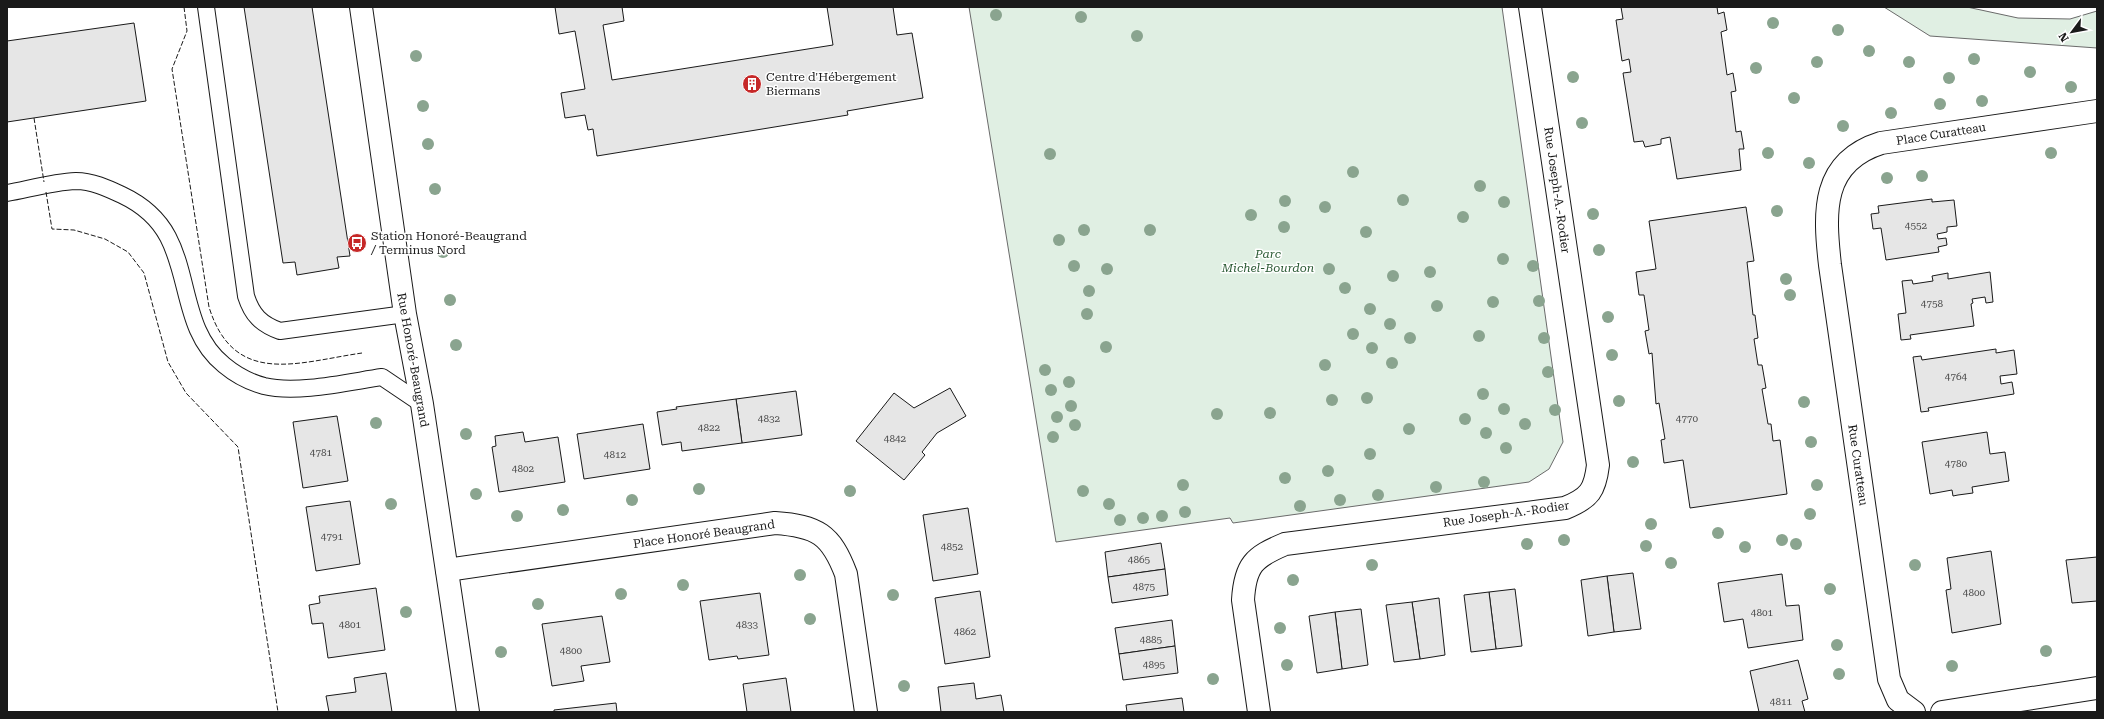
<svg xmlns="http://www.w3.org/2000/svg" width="2104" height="719" viewBox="0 0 2104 719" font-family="'Roboto Serif',serif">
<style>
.green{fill:#e0efe3;stroke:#6a6a6a}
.building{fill:#e6e6e6;stroke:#1a1a1a}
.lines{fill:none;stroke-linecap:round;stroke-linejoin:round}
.lane-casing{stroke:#1a1a1a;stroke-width:18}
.street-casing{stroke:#1a1a1a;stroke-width:24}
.secondary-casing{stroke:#1a1a1a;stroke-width:24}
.lane{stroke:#fff;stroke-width:16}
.street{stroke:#fff;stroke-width:22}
.secondary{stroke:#fff;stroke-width:22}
.fence{stroke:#1a1a1a;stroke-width:1;stroke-dasharray:5 2;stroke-linecap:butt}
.tree{fill:#8aa48f}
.labels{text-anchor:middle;stroke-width:3;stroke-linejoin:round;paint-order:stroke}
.number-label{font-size:10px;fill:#4d4d4d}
.poi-label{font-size:12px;fill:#1a1a1a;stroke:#fff;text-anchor:start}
.street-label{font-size:12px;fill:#1a1a1a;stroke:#fff}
.park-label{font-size:12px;font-style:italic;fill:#2b5a34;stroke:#fff}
</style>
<rect width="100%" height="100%" fill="#fff"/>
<g class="green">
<polygon points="969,7 1502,7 1563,442 1549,469 1529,482 1233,523 1230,518 1056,542"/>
<polygon points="1884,7 1967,7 2018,18 2070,19 2097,11 2097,48 1930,36"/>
</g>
<g class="building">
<polygon points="244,7 312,7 350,256 337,257 339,268 297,275 295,262 283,263"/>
<polygon points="555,7 622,7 624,21 603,25 612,80 833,45 827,7 893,7 897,35 912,33 923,98 847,111 848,115 597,156 593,129 588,130 585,115 565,118 561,93 585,89 575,31 559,34"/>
<polygon points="1621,7 1717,7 1718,14 1724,12 1727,30 1721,32 1727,75 1733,73 1736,91 1731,92 1736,132 1741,131 1744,149 1739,149 1741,170 1677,179 1670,137 1661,139 1661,144 1645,147 1643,141 1634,142 1623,73 1631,72 1629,59 1622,61 1616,20 1623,19"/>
<polygon points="134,23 146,101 7,122 7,41"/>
<polygon points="1932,199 1932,202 1954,200 1957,226 1947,227 1947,232 1937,234 1938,239 1946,238 1947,245 1938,247 1939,252 1886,260 1881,228 1873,229 1871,214 1879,213 1878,206"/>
<polygon points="1746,207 1754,261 1747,262 1753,315 1755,315 1758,338 1754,339 1758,365 1762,365 1766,388 1762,389 1768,424 1771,424 1773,441 1780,440 1787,494 1690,508 1683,460 1664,463 1661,440 1665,439 1659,403 1656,404 1652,353 1649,354 1645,331 1649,330 1644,295 1639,295 1636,272 1656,269 1649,221"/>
<polygon points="1990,272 1993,302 1986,303 1985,297 1972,299 1973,303 1971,304 1974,326 1910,335 1911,339 1901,340 1898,314 1906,313 1902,281 1912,280 1913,284 1933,281 1932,276 1948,273 1948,279"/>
<polygon points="1996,349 1996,353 2014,350 2017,374 2000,376 2001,384 2012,382 2014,394 1928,408 1929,411 1921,412 1913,357 1921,356 1922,360"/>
<polygon points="950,388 966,416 937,433 922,452 925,455 904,480 856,441 894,393 914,408"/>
<polygon points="796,391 802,435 742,443 736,399"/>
<polygon points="736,399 742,443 682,451 681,442 662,445 657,412 677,409 676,407"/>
<polygon points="337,416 348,481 303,488 293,422"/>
<polygon points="643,424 650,469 584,479 577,434"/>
<polygon points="523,432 525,442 558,437 565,482 499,492 492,447 496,446 495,436"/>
<polygon points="1987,432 1990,454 2005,452 2009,481 1972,487 1973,493 1958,495 1953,496 1952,490 1930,494 1922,442"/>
<polygon points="350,501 360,564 316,571 306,507"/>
<polygon points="968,508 978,574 933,581 923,515"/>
<polygon points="1161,543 1165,569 1108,577 1105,552"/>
<polygon points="1991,551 2001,624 1952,633 1946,590 1951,589 1947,558"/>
<polygon points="2097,557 2097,601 2072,603 2066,560"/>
<polygon points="1165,569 1168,595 1112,603 1108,577"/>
<polygon points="1633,573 1641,629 1614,632 1607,576"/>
<polygon points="1782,574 1786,606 1799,605 1803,640 1748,648 1743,619 1724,622 1718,583"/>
<polygon points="1607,576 1614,632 1588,636 1581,580"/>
<polygon points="376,588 385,650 328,658 323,623 312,624 309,605 320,603 319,596"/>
<polygon points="1515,589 1522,646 1496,649 1489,592"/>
<polygon points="980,591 990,657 945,664 935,598"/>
<polygon points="1489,592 1496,649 1471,652 1464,595"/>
<polygon points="760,593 769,655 738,659 737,656 709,660 700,601"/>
<polygon points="1439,598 1445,655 1420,659 1412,602"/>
<polygon points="1412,602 1420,659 1394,662 1386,605"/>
<polygon points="1361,609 1368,665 1342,669 1335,612"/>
<polygon points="1335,612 1342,669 1317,673 1309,616"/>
<polygon points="602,616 610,662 581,666 584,681 552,686 542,624"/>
<polygon points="1172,620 1175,646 1119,654 1115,628"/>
<polygon points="1175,646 1178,673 1123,680 1119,654"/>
<polygon points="1798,660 1808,699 1802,701 1805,712 1759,712 1750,671"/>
<polygon points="386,673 392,712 329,712 326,696 356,692 354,678"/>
<polygon points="786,678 791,712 747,712 743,684"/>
<polygon points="974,683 976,699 1001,695 1004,712 941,712 938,687"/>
<polygon points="1182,698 1184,712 1127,712 1126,705"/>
<polygon points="616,703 617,712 554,712 554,710"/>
</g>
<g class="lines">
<defs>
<g id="lane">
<path d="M 206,7 L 246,296 C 252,315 261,324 280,331 L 405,314"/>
<path d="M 7,193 C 29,189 53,182 76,181 C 92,181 107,188 122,195 C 141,204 158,218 168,237 C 190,279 184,333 224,365 C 236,375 249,382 264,386 C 297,394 348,382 382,377 L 422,404"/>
</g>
<g id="street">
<path d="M 447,570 L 775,523 C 817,526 831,534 846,574 L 866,712"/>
<path d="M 1259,712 L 1243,600 C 1245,565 1254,557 1285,544 L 1565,508 C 1590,498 1595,490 1598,465 L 1530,7"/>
<path d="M 1914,712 L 1898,700 L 1889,679 L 1830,265 C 1824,212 1821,162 1881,143 L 2097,111"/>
<polyline points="1942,712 2097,688"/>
</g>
<polyline id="secondary" points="361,7 405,314 422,404 468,712"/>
</defs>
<use href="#lane" class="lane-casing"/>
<use href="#street" class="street-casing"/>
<use href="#secondary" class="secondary-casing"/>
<use href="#lane" class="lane"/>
<use href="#street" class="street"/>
<use href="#secondary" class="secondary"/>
<g class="fence">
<path d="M 184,7 L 187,31 L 172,69 L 209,307 C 234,388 299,362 362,353"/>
<polyline points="34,118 44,182"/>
<polyline points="46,192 52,229 74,230 105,239 128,252 144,273 168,362 186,393 238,447 278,712"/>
</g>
</g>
<g class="tree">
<circle cx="996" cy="15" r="6"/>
<circle cx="1081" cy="17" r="6"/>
<circle cx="1773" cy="23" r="6"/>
<circle cx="1838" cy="30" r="6"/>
<circle cx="1137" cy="36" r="6"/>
<circle cx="1869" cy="51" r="6"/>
<circle cx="416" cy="56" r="6"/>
<circle cx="1974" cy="59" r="6"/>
<circle cx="1817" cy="62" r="6"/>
<circle cx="1909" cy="62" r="6"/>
<circle cx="1756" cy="68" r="6"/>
<circle cx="2030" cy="72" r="6"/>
<circle cx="1573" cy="77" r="6"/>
<circle cx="1949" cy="78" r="6"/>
<circle cx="2071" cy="87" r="6"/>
<circle cx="1794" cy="98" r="6"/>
<circle cx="1982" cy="101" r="6"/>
<circle cx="1940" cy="104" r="6"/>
<circle cx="423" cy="106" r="6"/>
<circle cx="1891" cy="113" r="6"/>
<circle cx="1582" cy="123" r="6"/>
<circle cx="1843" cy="126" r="6"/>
<circle cx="428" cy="144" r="6"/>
<circle cx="1768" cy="153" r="6"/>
<circle cx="2051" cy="153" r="6"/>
<circle cx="1050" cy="154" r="6"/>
<circle cx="1809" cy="163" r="6"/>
<circle cx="1353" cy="172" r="6"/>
<circle cx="1922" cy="176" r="6"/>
<circle cx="1887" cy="178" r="6"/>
<circle cx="1480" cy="186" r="6"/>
<circle cx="435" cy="189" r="6"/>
<circle cx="1403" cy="200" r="6"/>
<circle cx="1285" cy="201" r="6"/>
<circle cx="1504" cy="202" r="6"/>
<circle cx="1325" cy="207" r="6"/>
<circle cx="1777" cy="211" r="6"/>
<circle cx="1593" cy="214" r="6"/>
<circle cx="1251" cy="215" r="6"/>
<circle cx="1463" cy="217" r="6"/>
<circle cx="1284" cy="227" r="6"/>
<circle cx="1084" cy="230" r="6"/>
<circle cx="1150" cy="230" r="6"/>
<circle cx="1366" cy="232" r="6"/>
<circle cx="1059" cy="240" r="6"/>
<circle cx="1599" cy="250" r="6"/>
<circle cx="443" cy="252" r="6"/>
<circle cx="1503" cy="259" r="6"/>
<circle cx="1074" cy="266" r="6"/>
<circle cx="1533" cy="266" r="6"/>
<circle cx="1107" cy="269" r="6"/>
<circle cx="1329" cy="269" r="6"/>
<circle cx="1430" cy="272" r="6"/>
<circle cx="1393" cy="276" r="6"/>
<circle cx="1786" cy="279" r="6"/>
<circle cx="1345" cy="288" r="6"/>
<circle cx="1089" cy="291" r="6"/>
<circle cx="1790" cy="295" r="6"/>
<circle cx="450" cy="300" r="6"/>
<circle cx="1539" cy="301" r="6"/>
<circle cx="1493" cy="302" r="6"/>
<circle cx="1437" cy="306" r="6"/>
<circle cx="1370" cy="309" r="6"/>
<circle cx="1087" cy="314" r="6"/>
<circle cx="1608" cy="317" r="6"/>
<circle cx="1390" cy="324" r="6"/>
<circle cx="1353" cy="334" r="6"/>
<circle cx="1479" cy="336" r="6"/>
<circle cx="1410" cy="338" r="6"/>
<circle cx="1544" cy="338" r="6"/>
<circle cx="456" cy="345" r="6"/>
<circle cx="1106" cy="347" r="6"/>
<circle cx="1372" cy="348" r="6"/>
<circle cx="1612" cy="355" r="6"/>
<circle cx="1392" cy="363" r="6"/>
<circle cx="1325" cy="365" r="6"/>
<circle cx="1045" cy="370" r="6"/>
<circle cx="1548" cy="372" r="6"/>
<circle cx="1069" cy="382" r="6"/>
<circle cx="1051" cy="390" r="6"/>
<circle cx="1483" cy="394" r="6"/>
<circle cx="1367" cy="398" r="6"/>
<circle cx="1332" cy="400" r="6"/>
<circle cx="1619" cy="401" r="6"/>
<circle cx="1804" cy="402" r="6"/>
<circle cx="1071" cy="406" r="6"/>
<circle cx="1504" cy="409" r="6"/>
<circle cx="1555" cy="410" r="6"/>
<circle cx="1270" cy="413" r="6"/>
<circle cx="1217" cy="414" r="6"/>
<circle cx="1057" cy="417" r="6"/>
<circle cx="1465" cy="419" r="6"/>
<circle cx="376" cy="423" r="6"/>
<circle cx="1525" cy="424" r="6"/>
<circle cx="1075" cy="425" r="6"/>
<circle cx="1409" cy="429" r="6"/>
<circle cx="1486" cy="433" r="6"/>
<circle cx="466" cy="434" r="6"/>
<circle cx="1053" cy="437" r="6"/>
<circle cx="1811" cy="442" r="6"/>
<circle cx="1506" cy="448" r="6"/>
<circle cx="1370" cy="454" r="6"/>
<circle cx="1633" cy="462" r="6"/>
<circle cx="1328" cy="471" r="6"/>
<circle cx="1285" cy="478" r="6"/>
<circle cx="1484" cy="482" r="6"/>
<circle cx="1183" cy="485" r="6"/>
<circle cx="1817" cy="485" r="6"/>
<circle cx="1436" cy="487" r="6"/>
<circle cx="699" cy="489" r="6"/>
<circle cx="850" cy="491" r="6"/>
<circle cx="1083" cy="491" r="6"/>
<circle cx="476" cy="494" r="6"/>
<circle cx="1378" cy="495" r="6"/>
<circle cx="632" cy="500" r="6"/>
<circle cx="1340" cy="500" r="6"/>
<circle cx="391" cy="504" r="6"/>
<circle cx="1109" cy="504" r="6"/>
<circle cx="1300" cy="506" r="6"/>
<circle cx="563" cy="510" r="6"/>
<circle cx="1185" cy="512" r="6"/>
<circle cx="1810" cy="514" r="6"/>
<circle cx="517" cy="516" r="6"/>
<circle cx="1162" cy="516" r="6"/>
<circle cx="1143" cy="518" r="6"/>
<circle cx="1120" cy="520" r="6"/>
<circle cx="1651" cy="524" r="6"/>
<circle cx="1718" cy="533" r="6"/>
<circle cx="1564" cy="540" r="6"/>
<circle cx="1782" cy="540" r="6"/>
<circle cx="1527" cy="544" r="6"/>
<circle cx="1796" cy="544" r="6"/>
<circle cx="1646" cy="546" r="6"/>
<circle cx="1745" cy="547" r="6"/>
<circle cx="1671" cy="563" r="6"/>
<circle cx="1372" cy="565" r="6"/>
<circle cx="1915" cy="565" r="6"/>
<circle cx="800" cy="575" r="6"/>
<circle cx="1293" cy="580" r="6"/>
<circle cx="683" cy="585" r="6"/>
<circle cx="1830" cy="589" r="6"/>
<circle cx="621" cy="594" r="6"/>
<circle cx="893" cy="595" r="6"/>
<circle cx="538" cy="604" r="6"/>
<circle cx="406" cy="612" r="6"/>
<circle cx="810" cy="619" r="6"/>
<circle cx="1280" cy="628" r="6"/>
<circle cx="1837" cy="645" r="6"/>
<circle cx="2046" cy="651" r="6"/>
<circle cx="501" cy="652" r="6"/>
<circle cx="1287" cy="665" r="6"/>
<circle cx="1952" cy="666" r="6"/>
<circle cx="1839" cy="674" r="6"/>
<circle cx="1213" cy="679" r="6"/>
<circle cx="904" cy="686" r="6"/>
</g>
<defs>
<symbol id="building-disc" viewBox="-11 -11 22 22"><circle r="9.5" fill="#c62828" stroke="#fff"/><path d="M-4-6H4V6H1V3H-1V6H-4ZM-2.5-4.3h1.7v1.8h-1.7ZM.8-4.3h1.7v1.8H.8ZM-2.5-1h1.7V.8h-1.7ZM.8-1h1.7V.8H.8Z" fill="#fff"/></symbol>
<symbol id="bus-disc" viewBox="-11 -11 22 22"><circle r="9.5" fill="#c62828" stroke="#fff"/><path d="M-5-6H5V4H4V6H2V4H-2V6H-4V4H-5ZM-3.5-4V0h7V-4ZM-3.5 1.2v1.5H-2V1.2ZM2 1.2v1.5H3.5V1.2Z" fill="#fff"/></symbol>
</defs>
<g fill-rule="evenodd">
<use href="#building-disc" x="741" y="73" width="22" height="22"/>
<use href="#bus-disc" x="346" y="232" width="22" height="22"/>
</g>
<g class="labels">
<g class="number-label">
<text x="1916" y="229">4552</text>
<text x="1932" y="307">4758</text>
<text x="1956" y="380">4764</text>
<text x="769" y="422">4832</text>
<text x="1687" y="422">4770</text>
<text x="709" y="431">4822</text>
<text x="895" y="442">4842</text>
<text x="321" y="456">4781</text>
<text x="615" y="458">4812</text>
<text x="1956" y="467">4780</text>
<text x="523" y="472">4802</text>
<text x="332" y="540">4791</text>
<text x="952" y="550">4852</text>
<text x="1139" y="563">4865</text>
<text x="1144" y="590">4875</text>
<text x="1974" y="596">4800</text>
<text x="1762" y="616">4801</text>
<text x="350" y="628">4801</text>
<text x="747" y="628">4833</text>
<text x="965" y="635">4862</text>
<text x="1151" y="643">4885</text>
<text x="571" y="654">4800</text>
<text x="1154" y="668">4895</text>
<text x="1781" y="705">4811</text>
</g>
<g class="poi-label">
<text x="766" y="81">Centre d'Hébergement<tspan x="766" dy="14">Biermans</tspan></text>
<text x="371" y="240">Station Honoré-Beaugrand<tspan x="371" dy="14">/ Terminus Nord</tspan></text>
</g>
<g class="street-label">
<text transform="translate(1941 134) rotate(-9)" y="4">Place Curatteau</text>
<text transform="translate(1557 190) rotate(82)" y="4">Rue Joseph-A.-Rodier</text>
<text transform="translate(413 360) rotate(80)" y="4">Rue Honoré-Beaugrand</text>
<text transform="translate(1858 465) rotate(82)" y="4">Rue Curatteau</text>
<text transform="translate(1506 514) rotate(-8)" y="4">Rue Joseph-A.-Rodier</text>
<text transform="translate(704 534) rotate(-8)" y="4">Place Honoré Beaugrand</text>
</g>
<g class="park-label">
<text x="1268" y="258">Parc<tspan x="1268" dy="14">Michel-Bourdon</tspan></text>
</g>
</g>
<rect width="2104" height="719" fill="none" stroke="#1a1a1a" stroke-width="16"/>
<g transform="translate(2072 32) rotate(238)" stroke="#ffffff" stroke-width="3" paint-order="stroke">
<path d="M0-3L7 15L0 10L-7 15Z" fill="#1a1a1a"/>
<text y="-6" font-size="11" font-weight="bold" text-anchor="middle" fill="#1a1a1a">N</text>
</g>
</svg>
